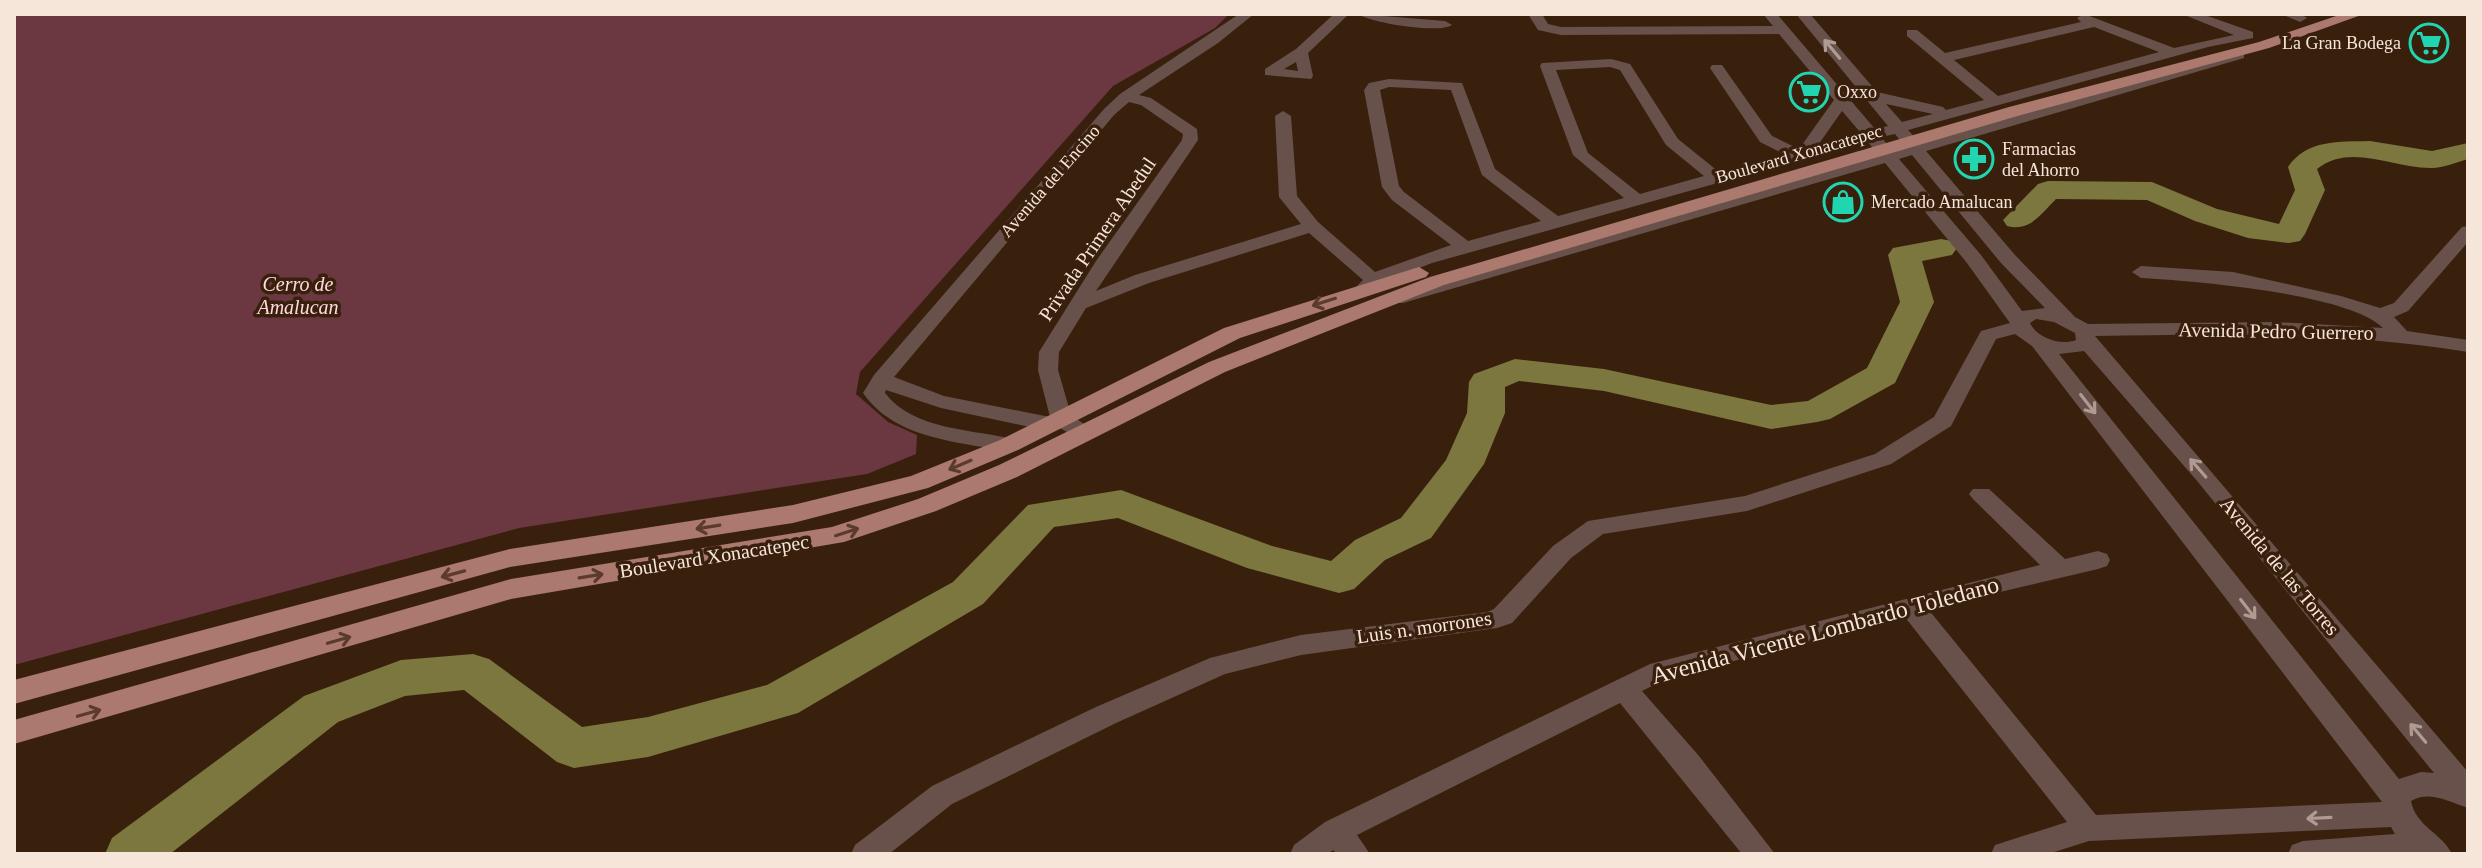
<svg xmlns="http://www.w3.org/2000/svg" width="2482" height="868" viewBox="0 0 2482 868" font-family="'Times New Roman',serif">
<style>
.green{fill:#6b3740}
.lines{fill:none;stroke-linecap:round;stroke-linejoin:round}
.river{fill:#7c763f;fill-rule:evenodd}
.minor{fill:#69514b;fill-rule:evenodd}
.major{fill:#ab796e;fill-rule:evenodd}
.oneway{stroke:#b09b92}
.oneway2{stroke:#5b3b2a}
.labels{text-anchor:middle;stroke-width:7;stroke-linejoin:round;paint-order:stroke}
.far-poi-label{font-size:18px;fill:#f6e5d9;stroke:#39200d;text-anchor:start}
.far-street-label{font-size:18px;fill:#f6e5d9;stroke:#39200d}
.street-label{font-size:20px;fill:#f6e5d9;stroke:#39200d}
.park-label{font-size:20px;font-style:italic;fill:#ffd9de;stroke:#39200d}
.near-street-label{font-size:24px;fill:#f6e5d9;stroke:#39200d}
</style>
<rect width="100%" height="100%" fill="#39200d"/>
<polygon class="green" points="14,14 1229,14 1215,28 1113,86 860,372 856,394 888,422 917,435 916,454 867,474 519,528 14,665"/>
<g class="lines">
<g class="river">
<path d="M 2370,141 L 2432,151 L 2468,143 L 2468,159 C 2457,162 2443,168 2432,168 C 2394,169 2351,142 2317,169 L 2325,190 L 2305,234 L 2300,241 L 2289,243 L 2248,238 L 2195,221 L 2147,200 L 2056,199 C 2041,214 2030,232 2007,226 L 2003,220 L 2038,184 L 2048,181 L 2152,182 L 2217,209 L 2279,224 L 2295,190 L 2288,167 C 2307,139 2339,142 2370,141 Z"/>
<polygon points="1941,239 1952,241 1957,248 1952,255 1922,261 1934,302 1895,383 1830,419 1817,422 1771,429 1604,391 1519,381 1505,387 1505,413 1484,464 1431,538 1385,560 1354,589 1339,593 1247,568 1118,518 1054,527 983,604 798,713 648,757 574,768 557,762 464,690 405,696 338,722 170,854 105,854 112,838 304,696 401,660 473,654 489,659 582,727 648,717 767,685 953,582 1028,505 1121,490 1272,546 1331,561 1355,540 1401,518 1446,460 1467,413 1469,382 1474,374 1515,359 1604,369 1771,405 1808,401 1867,368 1900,302 1888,255 1893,248"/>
</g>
<g class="minor">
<path d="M 1239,14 L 1254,14 L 1218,43 L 1139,95 L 1151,98 L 1197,129 L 1198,140 L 1096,291 L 1135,275 L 1301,224 L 1279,197 L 1275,116 L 1283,111 L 1291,116 L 1297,196 L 1318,222 L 1375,272 L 1451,245 L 1392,200 L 1382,187 L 1364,90 L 1369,83 L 1389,79 L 1462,83 L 1495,169 L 1558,216 L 1624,198 L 1573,155 L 1540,66 L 1542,63 L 1611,59 L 1630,64 L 1678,139 L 1719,172 L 1784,154 L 1760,142 L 1710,68 L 1712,65 L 1722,65 L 1772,136 L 1799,149 L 1834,100 L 1779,34 L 1561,35 L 1538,30 L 1528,14 L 1542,14 L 1548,24 L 1561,27 L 1773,26 L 1763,14 L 1777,14 L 1875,129 L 1888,126 L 1796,14 L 1810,14 L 1877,92 L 1943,107 L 1946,110 L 1984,100 L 1907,36 L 1907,30 L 1917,30 L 1945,53 L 2081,22 L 2077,18 L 2084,14 L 2174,48 L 2234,35 L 2182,14 L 2202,14 L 2253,32 L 2253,38 L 2208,47 L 1908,130 L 1919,142 L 2234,52 L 2244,52 L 2244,58 L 1926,151 L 2015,255 L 2075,317 L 2088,324 L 2276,322 L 2383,328 C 2348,293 2193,281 2141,278 L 2132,272 L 2141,266 L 2233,272 L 2341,296 L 2380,308 L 2394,303 L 2462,227 L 2468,226 L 2468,242 L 2408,311 L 2394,317 L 2407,331 L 2468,340 L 2468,352 C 2344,332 2221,334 2095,336 L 2468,772 L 2468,808 C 2450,802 2429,790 2411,801 C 2416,827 2442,833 2452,854 L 2288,854 L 2292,845 L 2303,841 L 2395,834 L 2391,827 L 2089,841 L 2048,854 L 1991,854 L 1995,845 L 2067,822 L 1904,616 L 1666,679 L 1642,691 L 1699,756 L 1775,854 L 1742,854 L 1620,703 L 1357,835 L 1370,854 L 1337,854 L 1333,850 L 1328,854 L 1290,854 L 1294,845 L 1325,822 L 1650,664 L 2040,565 L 1973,499 L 1969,494 L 1973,489 L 1989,489 L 2065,559 L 2098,551 L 2107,554 L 2110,560 L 2107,566 L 2098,569 L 1928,609 L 2096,815 L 2382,802 L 2032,346 L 2015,334 L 1996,339 L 1951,426 L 1891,464 L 1747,511 L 1603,534 L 1571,558 L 1512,623 L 1497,628 L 1301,655 L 1225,674 L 1116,723 L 952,804 L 889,854 L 851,854 L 855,845 L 932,786 L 1096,707 L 1210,658 L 1301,635 L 1487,612 L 1494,609 L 1553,546 L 1588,521 L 1745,496 L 1875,454 L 1934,417 L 1981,331 L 2010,323 L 1967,263 L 1885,163 L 1403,303 L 1389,303 L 1386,299 L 1389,295 L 1878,154 L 1867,141 L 1432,263 L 1391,279 L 1386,281 L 1388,285 L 1386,289 L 1364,295 L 1354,289 L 1363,280 L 1309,233 L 1149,283 L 1086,308 L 1059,352 L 1058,370 L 1071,415 L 1097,433 L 1094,438 L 1078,438 L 1058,427 L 1049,431 L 941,408 L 886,390 L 885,393 C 914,431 974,429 1017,440 L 1020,445 L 1017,450 L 1009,452 C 958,441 896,440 863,393 L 874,375 L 1104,109 L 1120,94 ZM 2094,27 L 2159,52 L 1998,96 L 1954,60 ZM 1610,67 L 1620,70 L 1666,145 L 1704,176 L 1640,194 L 1588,153 L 1556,70 ZM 1389,87 L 1451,90 L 1482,175 L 1541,221 L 1468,241 L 1404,192 L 1399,186 L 1380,90 ZM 1129,102 L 1141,105 L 1183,134 L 1182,140 L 1096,261 L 1039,352 L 1038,370 L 1050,417 L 944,396 L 894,377 L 1114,115 ZM 1886,104 L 1933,114 L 1902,122 ZM 1842,111 L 1861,133 L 1818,145 ZM 1895,134 L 1905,146 L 1892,150 L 1881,137 ZM 1912,155 L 2001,263 L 2045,308 L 2022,311 L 1981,255 L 1899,159 ZM 2036,319 L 2054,322 L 2075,333 L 2076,340 C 2060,346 2037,338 2030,323 ZM 2084,351 L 2198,482 L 2434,773 L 2421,772 L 2399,779 L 2059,354 Z"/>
<path d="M 1334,14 L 1349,14 L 1308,53 L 1313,76 L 1311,79 L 1265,75 L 1265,69 L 1296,49 ZM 1296,62 L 1298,71 L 1284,69 Z"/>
<path d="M 1358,14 L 1445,21 L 1452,25 C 1439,34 1371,23 1358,14 Z"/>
<polygon points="2281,14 2301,14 2307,18 2300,22"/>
</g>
<g class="major">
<polygon points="2342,14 2364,14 2269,48 2021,115 1444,285 1225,372 1017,477 936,511 844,542 511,599 14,744 14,720 511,579 832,527 918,499 999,465 1209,362 1430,277 2009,107 2259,42"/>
<polygon points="1419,267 1429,273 1426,277 1240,338 1018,450 928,488 793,523 510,567 14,704 14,680 510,549 793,505 911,476 1000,440 1224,328"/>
</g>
</g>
<defs><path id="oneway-shaft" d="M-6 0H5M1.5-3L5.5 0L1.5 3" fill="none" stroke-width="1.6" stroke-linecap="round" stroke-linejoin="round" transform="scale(2)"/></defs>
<g class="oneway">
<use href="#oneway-shaft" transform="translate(1832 49) rotate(-130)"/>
<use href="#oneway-shaft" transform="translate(2088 404) rotate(52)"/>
<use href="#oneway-shaft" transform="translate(2198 468) rotate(-131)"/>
<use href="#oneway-shaft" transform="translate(2248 609) rotate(52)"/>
<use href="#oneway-shaft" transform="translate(2418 733) rotate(-130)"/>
<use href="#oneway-shaft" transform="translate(2319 818) rotate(177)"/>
</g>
<g class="oneway2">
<use href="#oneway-shaft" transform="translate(1324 302) rotate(162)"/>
<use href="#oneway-shaft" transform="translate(960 465) rotate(157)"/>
<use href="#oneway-shaft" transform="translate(708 527) rotate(171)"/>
<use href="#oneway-shaft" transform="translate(847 532) rotate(-18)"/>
<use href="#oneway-shaft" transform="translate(453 574) rotate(165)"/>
<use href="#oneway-shaft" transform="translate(591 576) rotate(-9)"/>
<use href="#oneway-shaft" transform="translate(339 640) rotate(-16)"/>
<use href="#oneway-shaft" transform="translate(89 713) rotate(-16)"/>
</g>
<defs>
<symbol id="supermarket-ring" viewBox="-11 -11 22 22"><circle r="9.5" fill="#39200d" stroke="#20d5b0" stroke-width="1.5"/><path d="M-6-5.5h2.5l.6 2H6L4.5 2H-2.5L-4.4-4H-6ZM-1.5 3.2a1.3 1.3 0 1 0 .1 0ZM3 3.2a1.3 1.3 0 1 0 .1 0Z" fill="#20d5b0"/></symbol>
<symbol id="pharmacy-ring" viewBox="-11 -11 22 22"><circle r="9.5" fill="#39200d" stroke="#20d5b0" stroke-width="1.5"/><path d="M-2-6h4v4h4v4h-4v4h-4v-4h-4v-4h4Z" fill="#20d5b0"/></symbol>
<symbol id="shop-ring" viewBox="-11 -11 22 22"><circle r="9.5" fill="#39200d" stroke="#20d5b0" stroke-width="1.5"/><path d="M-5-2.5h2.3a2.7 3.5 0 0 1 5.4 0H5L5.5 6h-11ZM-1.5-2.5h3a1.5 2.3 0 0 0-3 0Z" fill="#20d5b0"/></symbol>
</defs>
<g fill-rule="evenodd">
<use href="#supermarket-ring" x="2407" y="21" width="44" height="44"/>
<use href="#supermarket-ring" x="1787" y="70" width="44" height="44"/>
<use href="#pharmacy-ring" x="1952" y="137" width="44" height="44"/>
<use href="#shop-ring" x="1821" y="180" width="44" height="44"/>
</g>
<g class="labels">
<g class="far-poi-label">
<text x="2401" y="49" text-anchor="end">La Gran Bodega</text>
<text x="1837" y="98">Oxxo</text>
<text x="2002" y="155">Farmacias<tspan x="2002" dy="21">del Ahorro</tspan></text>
<text x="1871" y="208">Mercado Amalucan</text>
</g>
<g class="far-street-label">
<text transform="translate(1799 154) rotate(-16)" y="6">Boulevard Xonacatepec</text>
<text transform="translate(1050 181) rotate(-49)" y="6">Avenida del Encino</text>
</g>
<g class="street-label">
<text transform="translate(1097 239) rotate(-56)" y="7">Privada Primera Abedul</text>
<text transform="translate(2276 331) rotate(1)" y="7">Avenida Pedro Guerrero</text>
<text transform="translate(714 556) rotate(-9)" y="7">Boulevard Xonacatepec</text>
<text transform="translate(2280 566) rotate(50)" y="7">Avenida de las Torres</text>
<text transform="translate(1424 627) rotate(-8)" y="7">Luis n. morrones</text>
</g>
<g class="park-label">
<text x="298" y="291">Cerro de<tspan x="298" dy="23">Amalucan</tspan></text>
</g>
<g class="near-street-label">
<text transform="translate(1825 630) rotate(-15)" y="8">Avenida Vicente Lombardo Toledano</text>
</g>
</g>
<rect width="2482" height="868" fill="none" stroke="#f6e5d9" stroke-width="32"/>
</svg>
